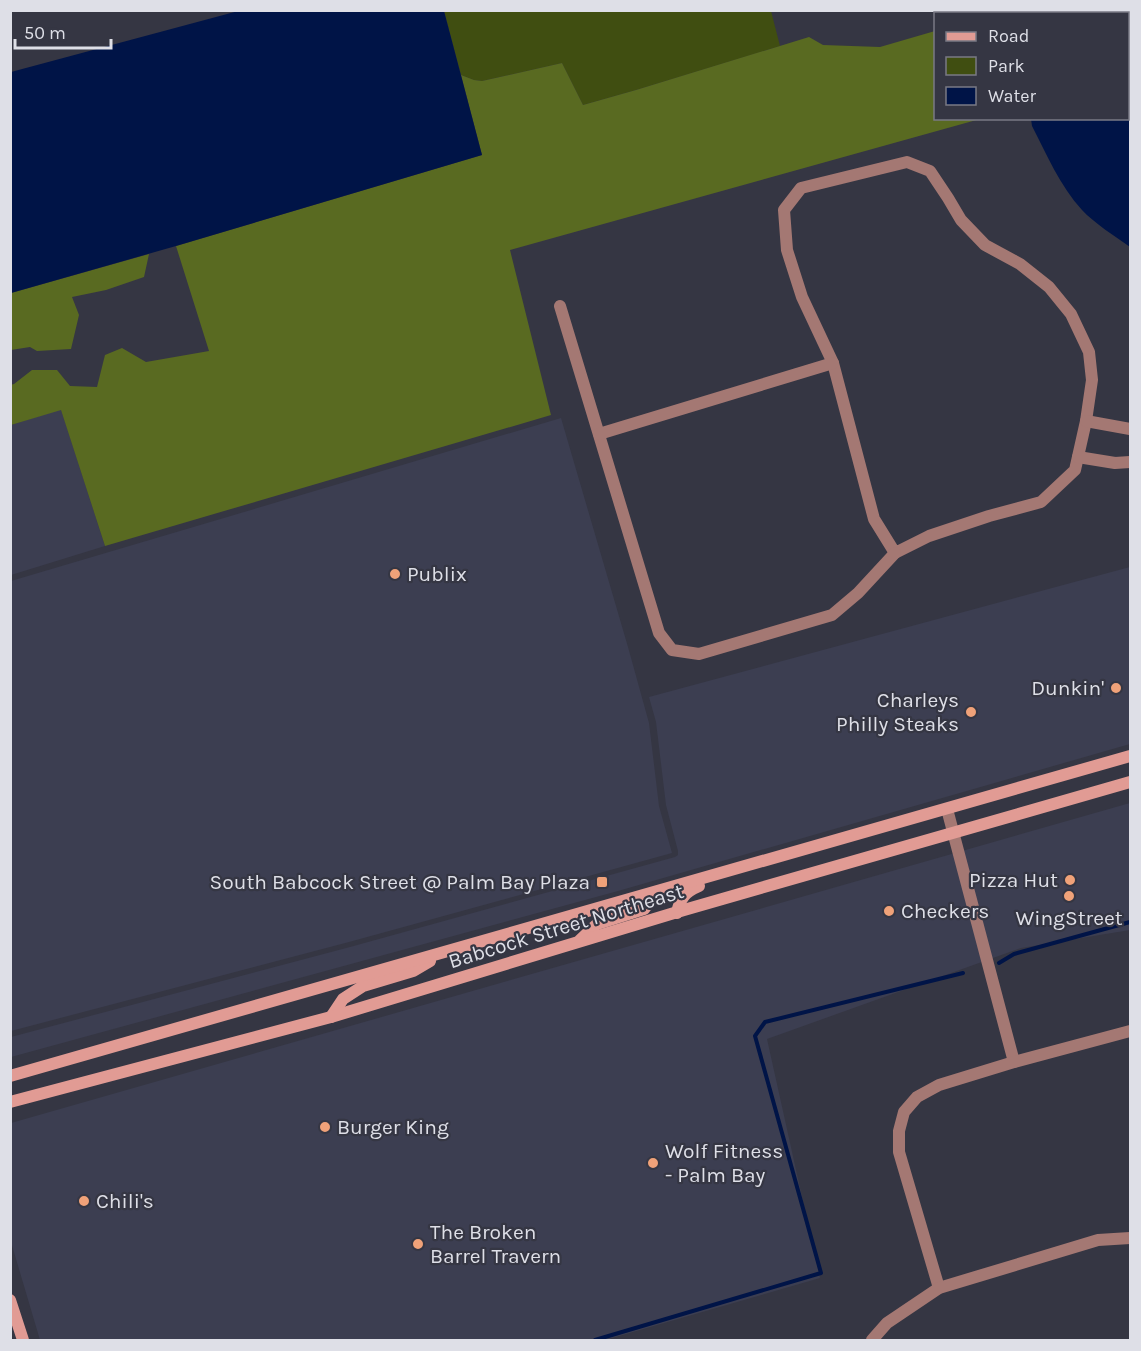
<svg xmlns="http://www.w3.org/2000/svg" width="1141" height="1351" viewBox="0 0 1141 1351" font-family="Karla,sans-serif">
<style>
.built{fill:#3c3e51}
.green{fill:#404e11}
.forest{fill:#596a21}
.water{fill:#001447}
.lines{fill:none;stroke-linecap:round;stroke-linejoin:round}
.stream{stroke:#001447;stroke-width:4}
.street{stroke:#a47873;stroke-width:12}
.secondary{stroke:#e19b94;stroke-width:12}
.poi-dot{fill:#f0a279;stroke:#353643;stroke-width:2}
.labels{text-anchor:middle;stroke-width:4.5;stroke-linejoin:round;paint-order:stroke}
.poi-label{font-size:21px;fill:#dedfe7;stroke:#353643;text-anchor:start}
.street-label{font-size:21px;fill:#dedfe7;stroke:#353643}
</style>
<rect width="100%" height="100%" fill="#353643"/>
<g class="built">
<polygon points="61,409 105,546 11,575 11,425"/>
<polygon points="561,418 628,647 649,723 659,806 672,853 349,942 11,1031 11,581"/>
<polygon points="1130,567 1130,744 618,891 11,1057 11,1037 350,947 675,857 678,855 678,851 666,805 656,722 649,697"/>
<polygon points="1130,803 1130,930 1021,948 767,1039 820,1278 605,1340 40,1340 11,1242 11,1123"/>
</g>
<g class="green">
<polygon points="444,11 771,11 780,46 636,90 583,105 562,63 482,81 474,80 461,75"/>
<polygon points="1020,11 1130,11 1130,100 1128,97 1128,14 1020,14"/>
</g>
<g class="forest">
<polygon points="935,31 936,118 980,119 510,250 551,415 105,546 61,410 11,425 10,385 14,384 32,370 57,370 70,386 97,387 105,355 122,348 146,362 209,351 176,246 482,155 461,75 474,80 482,81 562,63 583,105 636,90 809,37 823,45 880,47"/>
<polygon points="149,254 144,277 106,290 72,297 79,315 71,349 37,351 30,347 11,350 11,293"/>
</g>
<g class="water">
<polygon points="242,10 444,11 482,155 176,246 11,293 11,72"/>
<path d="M 1128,97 L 1130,100 L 1130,247 C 1116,237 1094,223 1082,210 C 1060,186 1047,155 1032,126 L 1031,119 L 1128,118 Z"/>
</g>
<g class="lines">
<g class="stream">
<polyline points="999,963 1014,954 1130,922"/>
<polyline points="595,1340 821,1273 755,1036 765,1022 963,973"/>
</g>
<g class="street">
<polygon points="907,162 930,171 948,198 961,220 985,245 1020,264 1049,287 1071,314 1089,352 1092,380 1086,421 1075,470 1041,502 989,516 929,536 895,553 874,519 833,363 802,297 787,250 784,210 801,188"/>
<polyline points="560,306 659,633 672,650 699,654 832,615 858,593 895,553"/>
<polyline points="1086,421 1130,429"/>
<polyline points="599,434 833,363"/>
<polyline points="1078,457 1115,463 1130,462"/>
<polyline points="947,809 1014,1062"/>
<polyline points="939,1288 899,1152 899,1131 904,1112 917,1097 939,1085 1014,1062 1130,1031"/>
<polyline points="872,1340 887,1323 939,1288 1098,1240 1130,1238"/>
</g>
<g class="secondary">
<path d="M 677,913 C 680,898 685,892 699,886"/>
<polyline points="580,940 597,924 644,909 657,892"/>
<polyline points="331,1017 343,999 363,986 413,971 430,961"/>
<polyline points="10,1076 1130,756"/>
<polyline points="10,1102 331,1017 684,910 1130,782"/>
<polyline points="10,1300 23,1340"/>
</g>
</g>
<g class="poi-dot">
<circle cx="395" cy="574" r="6"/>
<circle cx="1116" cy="688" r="6"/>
<circle cx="971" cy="712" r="6"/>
<circle cx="1070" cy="880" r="6"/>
<rect x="596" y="876" width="12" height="12" rx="3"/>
<circle cx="1069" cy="896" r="6"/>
<circle cx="889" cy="911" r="6"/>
<circle cx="325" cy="1127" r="6"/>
<circle cx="653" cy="1163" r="6"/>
<circle cx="84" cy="1201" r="6"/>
<circle cx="418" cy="1244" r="6"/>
</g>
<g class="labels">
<g class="poi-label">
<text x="407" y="581">Publix</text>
<text x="1104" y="695" text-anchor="end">Dunkin'</text>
<text x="959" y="707" text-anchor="end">Charleys<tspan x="959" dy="24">Philly Steaks</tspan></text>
<text x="1058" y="887" text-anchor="end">Pizza Hut</text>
<text x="590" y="889" text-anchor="end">South Babcock Street @ Palm Bay Plaza</text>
<text x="901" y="918">Checkers</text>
<text x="1069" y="925" text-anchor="middle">WingStreet</text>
<text x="337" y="1134">Burger King</text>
<text x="665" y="1158">Wolf Fitness<tspan x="665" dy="24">- Palm Bay</tspan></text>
<text x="96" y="1208">Chili's</text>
<text x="430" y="1239">The Broken<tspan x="430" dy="24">Barrel Travern</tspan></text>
</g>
<g class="street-label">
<text transform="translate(566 926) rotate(-17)" y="7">Babcock Street Northeast</text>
</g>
</g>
<rect width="1141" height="1351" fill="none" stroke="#dedfe7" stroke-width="24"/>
<rect x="934" y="12" width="195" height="108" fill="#353643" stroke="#797a85" stroke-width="1.5"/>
<rect x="946" y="32" width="30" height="9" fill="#e19b94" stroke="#797a85" stroke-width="1.5"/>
<text x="988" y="42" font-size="18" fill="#dedfe7">Road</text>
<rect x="946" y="57" width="30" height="18" fill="#404e11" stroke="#797a85" stroke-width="1.5"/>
<text x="988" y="72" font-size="18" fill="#dedfe7">Park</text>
<rect x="946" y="87" width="30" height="18" fill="#001447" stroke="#797a85" stroke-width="1.5"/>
<text x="988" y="102" font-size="18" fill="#dedfe7">Water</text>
<path d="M15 39v9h96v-9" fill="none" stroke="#dedfe7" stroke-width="3"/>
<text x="24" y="39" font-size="18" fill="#dedfe7" stroke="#353643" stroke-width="4.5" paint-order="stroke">50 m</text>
</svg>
